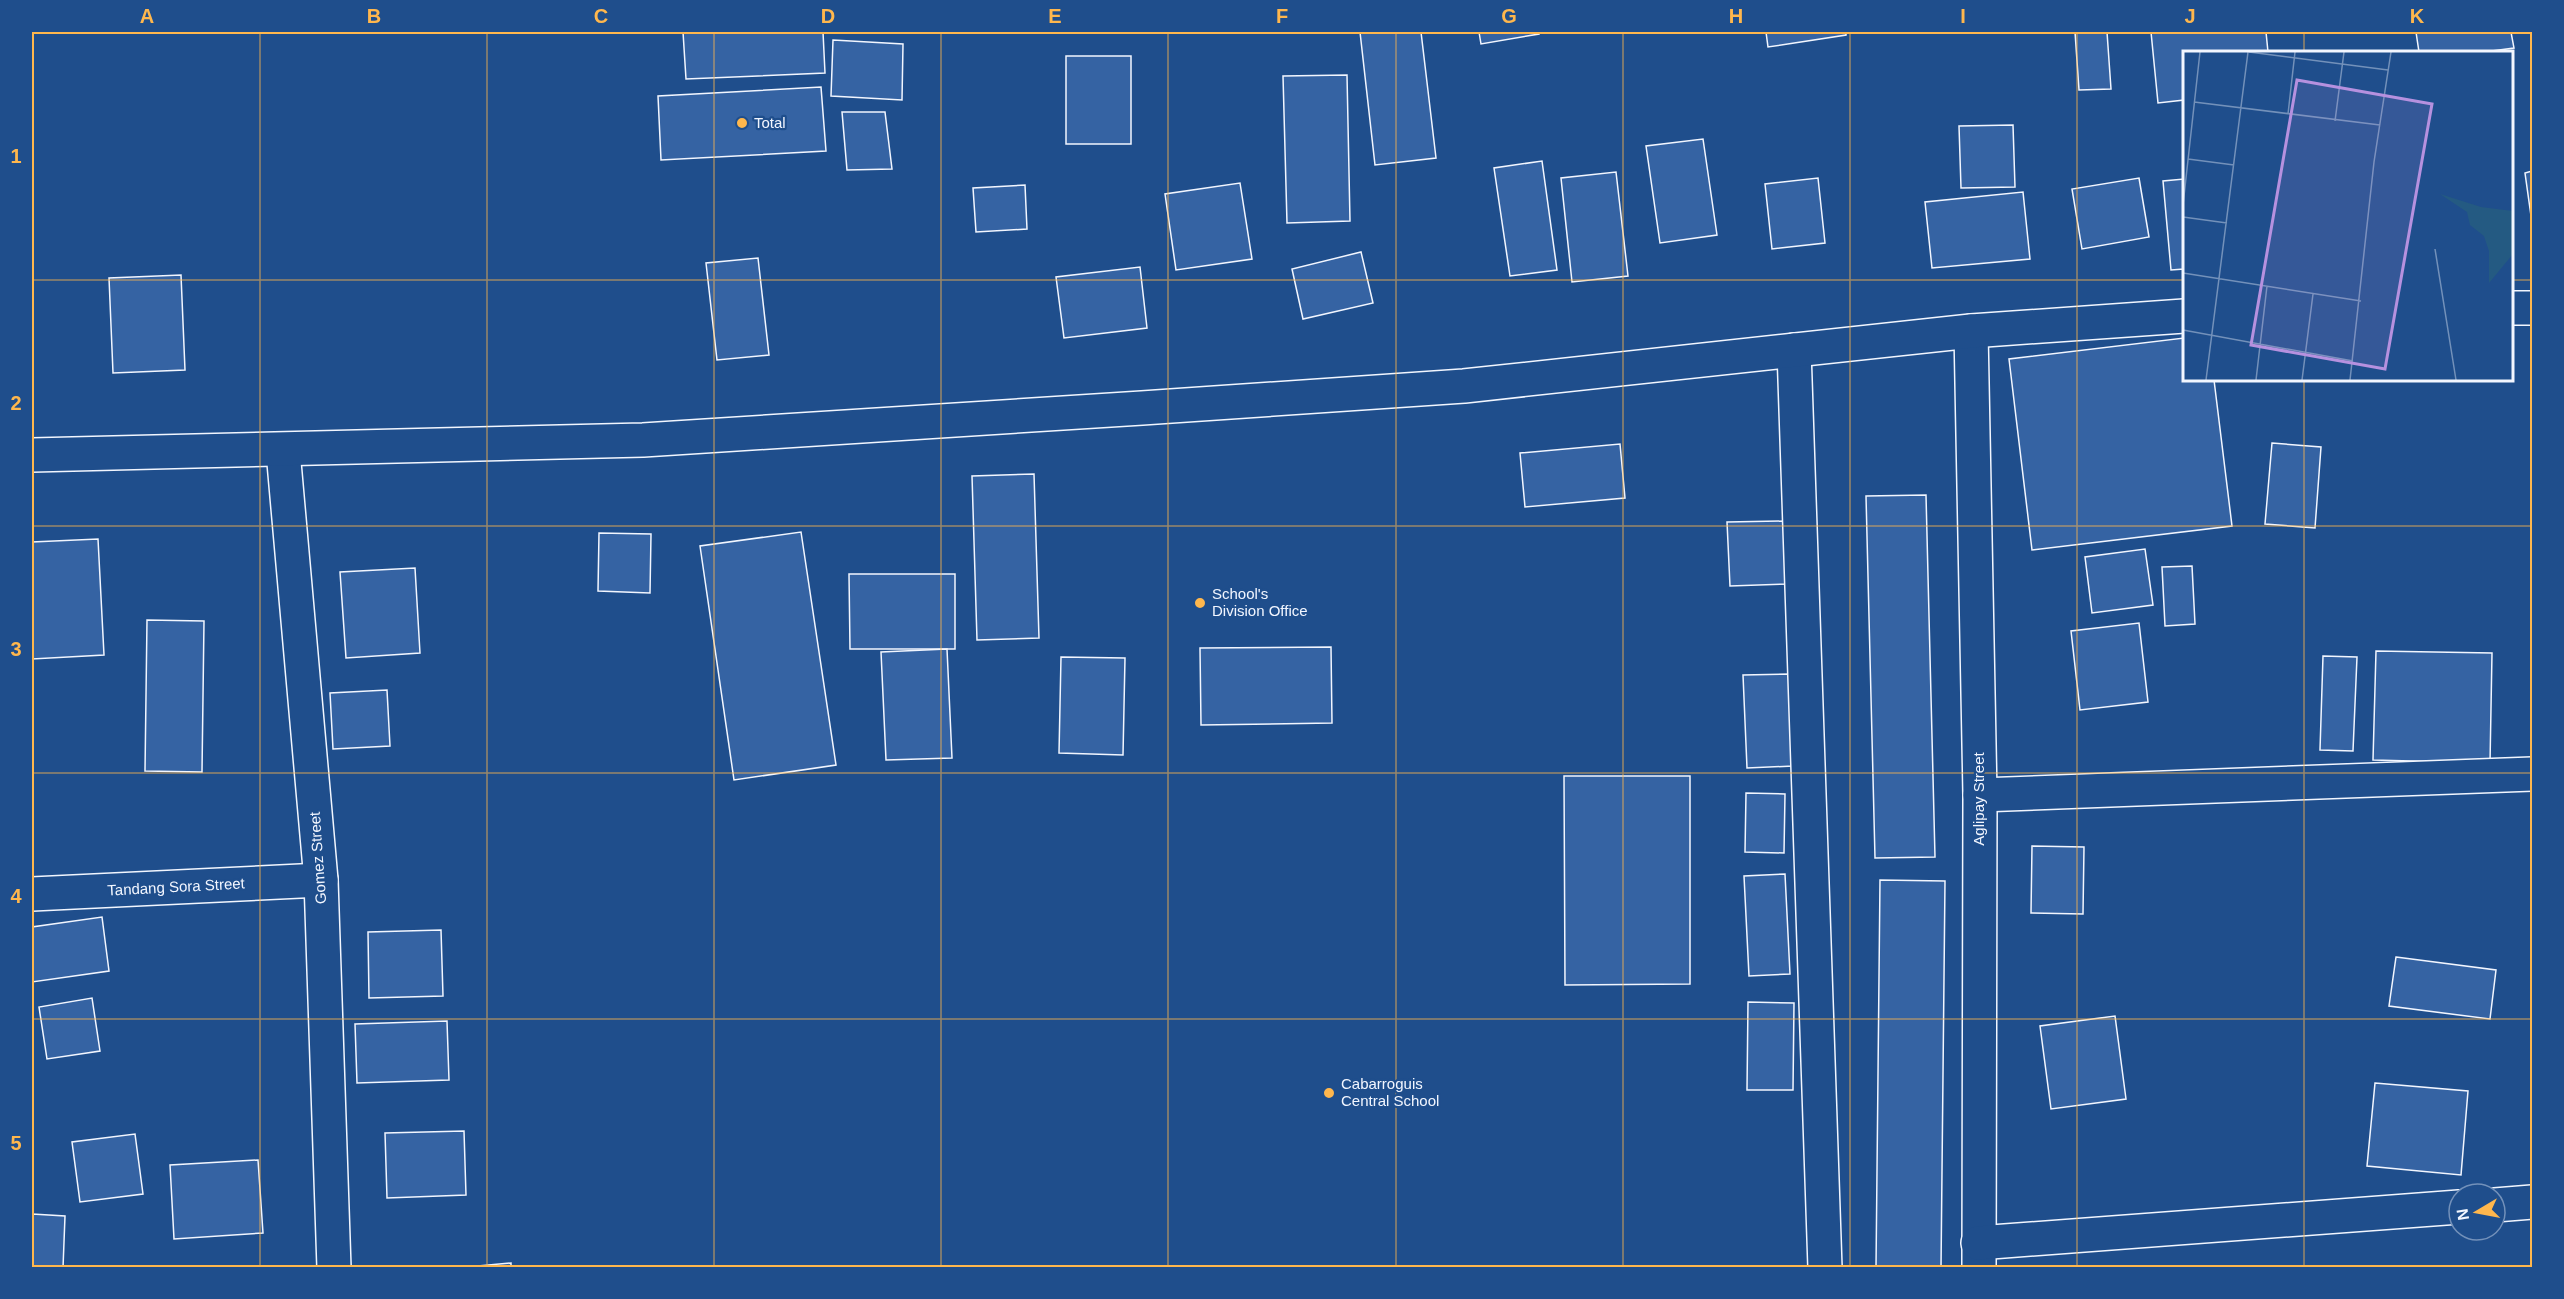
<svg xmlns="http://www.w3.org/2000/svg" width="2564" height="1299" viewBox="0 0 2564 1299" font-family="Helvetica,sans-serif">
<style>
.building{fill:#3563a3;stroke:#f2f6ff;stroke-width:1.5}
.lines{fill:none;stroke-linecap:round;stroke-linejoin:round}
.minor-casing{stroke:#f2f6ff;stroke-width:36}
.major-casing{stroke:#f2f6ff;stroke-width:36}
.minor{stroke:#1f4e8c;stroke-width:33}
.major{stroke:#1f4e8c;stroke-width:33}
.grid{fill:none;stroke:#ffb74d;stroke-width:1.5;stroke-opacity:0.55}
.poi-dot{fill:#ffb74d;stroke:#1f4e8c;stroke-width:2}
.labels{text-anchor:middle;stroke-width:4.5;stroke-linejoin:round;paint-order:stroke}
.poi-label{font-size:15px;fill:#f2f6ff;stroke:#1f4e8c;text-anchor:start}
.street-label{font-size:15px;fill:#f2f6ff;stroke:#1f4e8c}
.inset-road{fill:none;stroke:#7391ba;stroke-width:1.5}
.view{fill:#b691df;fill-opacity:0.15;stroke:#b691df;stroke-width:3}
.inset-edge{fill:none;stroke:#f2f6ff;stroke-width:3}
.neatline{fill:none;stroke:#ffb74d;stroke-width:2}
.grid-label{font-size:20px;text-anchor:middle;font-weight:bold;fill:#ffb74d}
</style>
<rect width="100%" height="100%" fill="#1f4e8c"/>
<g class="building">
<polygon points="683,32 823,32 825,73 686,79"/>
<polygon points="1360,32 1421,32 1436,158 1375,165"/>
<polygon points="1479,32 1539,32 1539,34 1481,44"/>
<polygon points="1766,32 1846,32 1846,35 1768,47"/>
<polygon points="2075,32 2107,32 2111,89 2079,90"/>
<polygon points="2151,32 2266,32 2268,52 2184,52 2184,100 2158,103"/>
<polygon points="2416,32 2511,32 2514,48 2484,52 2419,52"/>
<polygon points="833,40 903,44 902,100 831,96"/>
<rect x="1066" y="56" width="65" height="88"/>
<polygon points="1347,75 1350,221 1287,223 1283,76"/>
<polygon points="821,87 826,151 661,160 658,96"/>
<polygon points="842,112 885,112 892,169 847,170"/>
<polygon points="2013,125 2015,187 1961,188 1959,126"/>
<polygon points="1703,139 1717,235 1660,243 1646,146"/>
<polygon points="1542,161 1557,270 1510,276 1494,168"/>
<polygon points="2532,171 2532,223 2525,173"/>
<polygon points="1616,172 1628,276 1572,282 1561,178"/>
<polygon points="1818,178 1825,243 1772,249 1765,184"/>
<polygon points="2139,178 2149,237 2082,249 2072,189"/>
<polygon points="2184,179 2184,269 2171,270 2163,181"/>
<polygon points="1240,183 1252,259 1176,270 1165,194"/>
<polygon points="1025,185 1027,229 976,232 973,188"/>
<polygon points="2023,192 2030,259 1932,268 1925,202"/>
<polygon points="1361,252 1373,303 1303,319 1292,269"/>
<polygon points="758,258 769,355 717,360 706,263"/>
<polygon points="1140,267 1147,328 1064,338 1056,277"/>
<polygon points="181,275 185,370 113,373 109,278"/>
<polygon points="2184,338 2184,380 2214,380 2232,526 2032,550 2009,359"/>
<polygon points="2272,443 2321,447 2315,528 2265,524"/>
<polygon points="1620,444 1625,498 1525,507 1520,453"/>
<polygon points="1034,474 1039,638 977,640 972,476"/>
<polygon points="1926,495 1935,857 1875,858 1866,496"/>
<polygon points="1786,521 1788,584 1730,586 1727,522"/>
<polygon points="801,532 836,765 734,780 700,546"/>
<polygon points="599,533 651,534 650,593 598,591"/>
<polygon points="98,539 104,655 32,659 32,542"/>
<polygon points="2145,549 2153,605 2092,613 2085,557"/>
<polygon points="2192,566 2195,624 2165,626 2162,567"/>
<polygon points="415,568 420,653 346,658 340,572"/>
<polygon points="849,574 955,574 955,649 850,649"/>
<polygon points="147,620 204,621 202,772 145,771"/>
<polygon points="2139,623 2148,702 2080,710 2071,631"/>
<polygon points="1331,647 1332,723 1201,725 1200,648"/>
<polygon points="947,649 952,758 886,760 881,652"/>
<polygon points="2376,651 2492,653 2490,763 2373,760"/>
<polygon points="2323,656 2357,657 2353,751 2320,750"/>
<polygon points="1061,657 1125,658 1123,755 1059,753"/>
<polygon points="1789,674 1793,766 1747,768 1743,675"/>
<polygon points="387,690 390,746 333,749 330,693"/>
<polygon points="1564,776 1690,776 1690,984 1565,985"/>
<polygon points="1746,793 1785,794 1784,853 1745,852"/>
<polygon points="2032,846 2084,847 2083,914 2031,913"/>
<polygon points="1785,874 1790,974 1749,976 1744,876"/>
<polygon points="1880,880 1945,881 1941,1268 1876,1268"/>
<polygon points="102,917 109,971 32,982 32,927"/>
<polygon points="441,930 443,996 369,998 368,932"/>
<polygon points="2396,957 2496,970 2490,1019 2389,1006"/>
<polygon points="92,998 100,1051 47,1059 39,1007"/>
<polygon points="1748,1002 1794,1003 1793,1090 1747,1090"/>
<polygon points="2115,1016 2126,1099 2051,1109 2040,1026"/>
<polygon points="447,1021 449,1080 357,1083 355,1024"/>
<polygon points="2375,1083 2468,1091 2461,1175 2367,1166"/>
<polygon points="464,1131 466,1195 387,1198 385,1133"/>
<polygon points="135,1134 143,1194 80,1202 72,1142"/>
<polygon points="258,1160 263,1233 174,1239 170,1165"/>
<polygon points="32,1214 65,1216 63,1268 32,1268"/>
<polygon points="511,1263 511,1268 456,1268"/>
</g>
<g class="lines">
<defs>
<g id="minor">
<polyline points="1971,331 1980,795 1979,1268"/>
<polyline points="1794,350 1825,1268"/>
<polyline points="283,451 321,880 334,1268"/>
<polyline points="1980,795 2532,774"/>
<polyline points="32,894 321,880"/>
<polyline points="2495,1205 2532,1202"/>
<polyline points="1978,1243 2459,1207"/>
</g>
<g id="major">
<polyline points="2512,308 2532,308"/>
<polyline points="32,455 643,440 1142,408 1464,386 1971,331 2184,316"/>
</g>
</defs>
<use href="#minor" class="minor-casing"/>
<use href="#major" class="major-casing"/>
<use href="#minor" class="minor"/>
<use href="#major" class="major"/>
</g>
<path class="grid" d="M 260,32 L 260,1268M 487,32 L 487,1268M 714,32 L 714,1268M 941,32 L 941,1268M 1168,32 L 1168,1268M 1396,32 L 1396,1268M 1623,32 L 1623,1268M 1850,32 L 1850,1268M 2077,32 L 2077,1268M 2304,32 L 2304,52M 32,280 L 2184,280M 2512,280 L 2532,280M 2304,380 L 2304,1268M 32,526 L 2532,526M 32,773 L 2532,773M 32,1019 L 2532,1019"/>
<g class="poi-dot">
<circle cx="742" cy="123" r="6"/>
<circle cx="1200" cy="603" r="6"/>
<circle cx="1329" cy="1093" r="6"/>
</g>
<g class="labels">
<g class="poi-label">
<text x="754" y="128">Total</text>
<text x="1212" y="599">School's<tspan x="1212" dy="17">Division Office</tspan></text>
<text x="1341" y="1089">Cabarroguis<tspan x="1341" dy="17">Central School</tspan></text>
</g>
<g class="street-label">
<text transform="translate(1979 799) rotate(-90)" y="5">Aglipay Street</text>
<text transform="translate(318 858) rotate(-94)" y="5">Gomez Street</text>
<text transform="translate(176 887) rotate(-3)" y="5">Tandang Sora Street</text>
</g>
</g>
<g transform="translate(2183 51)">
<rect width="330" height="330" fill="#1f4e8c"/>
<path d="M 257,143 L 298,156 L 330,160 L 330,203 L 306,232 L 306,200 L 301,185 L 287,174 L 284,161 Z" fill="#245a82"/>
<path class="inset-road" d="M 66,1 L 205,19M 11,51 L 197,74M 105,63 L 112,1M 152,70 L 161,1M 5,108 L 51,114M 0,154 L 17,1M 0,166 L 44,172M 252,198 L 273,329M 0,222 L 178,250M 0,279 L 170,310M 23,329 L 65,1M 73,329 L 84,235M 119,329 L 130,243M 167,329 L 191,111 L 208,1"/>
<path class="view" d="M 114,29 L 249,53 L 202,318 L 68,294 Z"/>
<rect width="330" height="330" class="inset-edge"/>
</g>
<rect width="2564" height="1299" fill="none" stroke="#1f4e8c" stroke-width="66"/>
<g transform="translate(2477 1212) rotate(260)"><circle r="28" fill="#1f4e8c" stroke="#7391ba" stroke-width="1.5"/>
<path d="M0-4.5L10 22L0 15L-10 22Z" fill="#ffb74d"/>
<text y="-9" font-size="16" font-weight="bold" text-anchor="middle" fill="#f2f6ff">N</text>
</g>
<rect x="33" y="33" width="2498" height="1233" class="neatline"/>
<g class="grid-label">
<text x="147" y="23">A</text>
<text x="374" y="23">B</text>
<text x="601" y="23">C</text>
<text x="828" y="23">D</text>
<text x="1055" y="23">E</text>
<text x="1282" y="23">F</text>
<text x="1509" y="23">G</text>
<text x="1736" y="23">H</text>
<text x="1963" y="23">I</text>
<text x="2190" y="23">J</text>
<text x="2417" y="23">K</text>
<text x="16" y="163">1</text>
<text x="16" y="410">2</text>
<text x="16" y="656">3</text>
<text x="16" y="903">4</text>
<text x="16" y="1150">5</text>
</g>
</svg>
